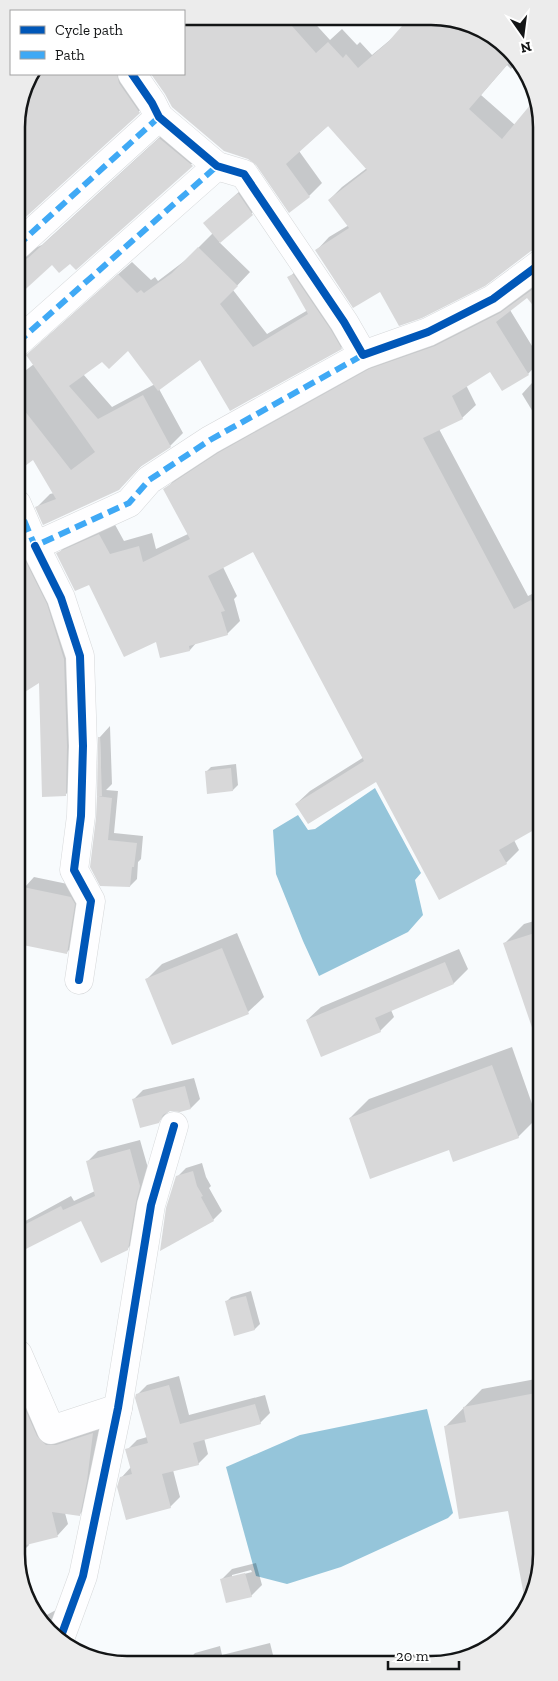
<svg xmlns="http://www.w3.org/2000/svg" width="558" height="1681" viewBox="0 0 558 1681" font-family="'Zilla Slab',serif">
<style>
.water{fill:#95c5da}
.shadow{fill:#0003;fill-rule:evenodd}
.building{fill:#d8d8d9}
.lines{fill:none;stroke-linecap:round;stroke-linejoin:round}
.minor-casing{stroke:#d6d8da;stroke-width:29}
.minor{stroke:#fefeff;stroke-width:28}
.quiet{stroke:#3fa9f5;stroke-width:6;stroke-dasharray:12 6;stroke-linecap:butt}
.cycleway-casing{stroke:#fff;stroke-width:11}
.cycleway{stroke:#0057b8;stroke-width:8}
.rim{fill:none;stroke:#131516;stroke-width:2.5}
</style>
<rect width="100%" height="100%" fill="#f8fbfd"/>
<g class="water">
<polygon points="375,788 421,873 415,880 423,915 408,932 319,976 303,941 276,874 273,830 298,815 308,830 315,829"/>
<polygon points="427,1409 453,1513 448,1518 341,1567 287,1584 256,1576 226,1467 300,1435"/>
</g>
<g class="shadow">
<polygon points="184,17 309,17 330,40 342,29 357,45 360,42 372,55 396,35 453,18 510,49 517,62 511,69 507,65 481,95 515,125 381,290 316,251 329,237 349,225 329,200 342,187 367,168 329,125 299,151 322,183 309,196 257,164 166,94 152,74 184,74"/>
<polygon points="31,74 135,74 152,99 17,224 17,119 28,78"/>
<polygon points="173,125 205,152 76,268 70,262 53,263 17,295 17,240 26,248 35,248 42,245"/>
<path d="M 249,183 L 263,203 L 219,242 L 250,272 L 233,290 L 267,334 L 308,310 L 289,278 L 302,264 L 354,335 L 341,348 L 200,358 L 159,389 L 183,433 L 170,446 L 143,464 L 119,489 L 37,507 L 50,494 L 54,493 L 34,458 L 17,471 L 17,377 L 34,364 L 41,342 L 132,262 L 151,280 L 155,277 L 158,281 L 187,259 L 213,233 L 215,213 ZM 128,349 L 155,384 L 112,407 L 83,374 L 103,360 Z"/>
<polygon points="540,281 540,311 528,296 510,310 540,359 540,361 528,374 490,370 466,385 476,405 462,418 439,429 528,596 540,590 541,825 514,840 519,850 506,863 376,780 296,804 310,791 364,757 253,551 223,567 237,596 234,599 240,621 227,634 197,642 190,650 157,640 89,583 58,554 71,540 113,521 124,541 152,533 156,549 188,534 165,490 178,476 233,440 384,356 450,333 515,300"/>
<polygon points="540,378 540,407 533,412 522,394 532,383"/>
<polygon points="17,526 77,645 79,782 65,795 40,681 17,696"/>
<polygon points="110,726 112,784 106,790 118,791 114,833 143,836 141,859 138,862 137,879 130,886 101,884 98,797 101,795 100,737"/>
<polygon points="236,764 238,785 233,790 208,793 206,772 211,767"/>
<polygon points="34,877 82,887 77,942 67,952 18,943 17,910 20,908 24,888"/>
<polygon points="541,919 541,1051 504,944 524,924"/>
<polygon points="237,933 264,997 248,1012 146,980 162,964"/>
<polygon points="459,949 468,969 454,983 391,1010 394,1017 380,1031 307,1020 321,1007"/>
<polygon points="512,1047 537,1118 518,1137 450,1149 350,1118 369,1099"/>
<polygon points="194,1078 200,1099 191,1108 170,1110 158,1122 133,1100 143,1090"/>
<polygon points="140,1140 150,1175 138,1238 127,1249 82,1219 18,1252 18,1225 71,1196 74,1201 95,1191 88,1161 98,1151"/>
<polygon points="202,1163 206,1177 211,1186 209,1188 222,1211 213,1220 177,1177 186,1168"/>
<polygon points="251,1291 260,1324 255,1329 235,1334 226,1302 231,1297"/>
<polygon points="18,1358 47,1425 103,1423 90,1504 79,1515 65,1513 68,1524 58,1535 28,1543 29,1545 18,1556 18,1486 28,1484 18,1446"/>
<polygon points="179,1376 189,1415 265,1395 270,1413 260,1423 204,1438 208,1454 198,1464 173,1470 180,1497 170,1507 121,1478 131,1467 127,1450 137,1440 147,1437 137,1395 147,1385"/>
<polygon points="541,1378 542,1561 509,1510 445,1427 482,1389"/>
<path d="M 256,1563 L 262,1585 L 251,1596 L 221,1580 L 232,1569 ZM 251,1570 L 252,1572 L 232,1577 L 232,1575 Z"/>
<polygon points="56,1610 48,1632 41,1618"/>
<polygon points="270,1643 275,1663 186,1663 195,1653 220,1646 222,1655"/>
</g>
<g class="building">
<polygon points="184,17 284,17 316,53 328,42 343,58 346,54 358,68 388,42 409,18 453,18 510,49 514,57 469,109 502,139 536,98 540,105 540,249 531,251 485,286 422,318 399,326 380,292 353,308 315,250 349,228 328,200 367,170 328,126 286,164 310,197 289,213 256,165 248,159 224,151 172,107 165,94 151,74 184,74"/>
<polygon points="31,74 117,74 119,83 140,113 17,225 17,119 28,78"/>
<polygon points="159,138 193,166 76,270 70,264 59,273 52,265 17,297 17,261 21,261 28,258"/>
<polygon points="238,193 253,215 220,243 203,223"/>
<polygon points="198,247 238,286 220,304 253,347 308,314 287,277 293,274 331,330 342,349 230,411 200,360 158,391 128,351 109,369 102,362 69,386 98,419 143,395 171,447 140,467 119,490 43,525 35,507 56,499 33,460 17,472 17,401 71,470 95,452 26,355 118,274 137,293 141,290 144,293 172,273"/>
<polygon points="540,284 540,314 527,298 496,322 529,375 502,391 490,372 452,396 463,419 423,438 514,609 531,600 540,618 541,826 499,850 507,864 439,900 376,782 308,824 295,804 364,761 253,552 208,576 225,611 221,612 228,635 189,646 190,651 160,658 156,642 124,657 89,585 75,591 56,553 99,534 110,554 139,546 143,562 190,539 163,489 218,453 369,369 435,346 500,313"/>
<polygon points="17,544 47,604 64,659 67,746 66,796 42,797 39,683 17,697"/>
<polygon points="98,737 100,737 102,796 97,796"/>
<polygon points="231,768 233,791 207,794 205,771"/>
<polygon points="97,796 112,798 108,840 137,843 134,867 132,867 130,887 100,886 90,867 96,818"/>
<polygon points="23,887 71,897 75,904 67,954 18,944 18,913"/>
<polygon points="541,931 541,1044 538,1045 503,943"/>
<polygon points="222,948 249,1014 172,1045 145,979"/>
<polygon points="445,962 454,984 375,1018 381,1032 321,1057 306,1020"/>
<polygon points="492,1065 519,1138 453,1162 449,1150 370,1179 349,1118"/>
<polygon points="185,1086 191,1109 180,1112 170,1111 163,1115 159,1123 140,1128 132,1099"/>
<polygon points="130,1149 140,1186 136,1202 128,1250 101,1263 81,1221 18,1253 18,1228 61,1206 63,1210 95,1196 86,1161"/>
<polygon points="193,1171 197,1186 203,1196 201,1197 214,1221 160,1251 166,1208 176,1176"/>
<polygon points="246,1296 255,1330 234,1336 225,1301"/>
<polygon points="169,1385 180,1424 255,1404 261,1424 193,1443 199,1465 162,1474 171,1508 126,1520 117,1487 120,1477 132,1474 125,1449 148,1443 135,1398 136,1394"/>
<polygon points="541,1392 542,1561 525,1601 508,1511 459,1519 444,1426 466,1422 463,1407"/>
<polygon points="18,1393 37,1436 46,1445 56,1445 93,1433 87,1481 80,1516 52,1512 58,1537 18,1547 18,1483 26,1482 18,1451"/>
<polygon points="245,1573 252,1597 226,1603 220,1579"/>
</g>
<g class="lines">
<defs>
<g id="minor">
<polyline points="132,74 152,103 159,117 217,166 244,174 344,322 363,355 428,332 493,299 540,264"/>
<polyline points="17,246 159,117"/>
<polyline points="17,343 217,166"/>
<polyline points="17,504 35,546 129,503 149,480 210,440 363,355"/>
<polyline points="35,546 61,598 80,656 83,746 81,816 74,870 91,901 79,980"/>
<polyline points="18,1354 51,1430 118,1408"/>
<polyline points="60,1639 83,1576 118,1408 151,1205 174,1126"/>
</g>
</defs>
<use href="#minor" class="minor-casing"/>
<use href="#minor" class="minor"/>
<g class="quiet">
<polyline points="17,246 159,117"/>
<polyline points="17,343 217,166"/>
<polyline points="17,504 35,546 129,503 149,480 210,440 363,355"/>
</g>
<defs>
<g id="cycleway">
<polyline points="132,74 152,103 159,117 217,166 244,174 344,322 363,355 428,332 493,299 540,264"/>
<polyline points="35,546 61,598 80,656 83,746 81,816 74,870 91,901 79,980"/>
<polyline points="60,1639 83,1576 118,1408 151,1205 174,1126"/>
</g>
</defs>
<use href="#cycleway" class="cycleway-casing"/>
<use href="#cycleway" class="cycleway"/>
</g>
<path d="M0 0H558V1681H0ZM127 25H431A102 102 0 0 1 533 127V1554A102 102 0 0 1 431 1656H127A102 102 0 0 1 25 1554V127A102 102 0 0 1 127 25Z" fill="#ececec" fill-rule="evenodd"/>
<path class="rim" d="M127 25H431A102 102 0 0 1 533 127V1554A102 102 0 0 1 431 1656H127A102 102 0 0 1 25 1554V127A102 102 0 0 1 127 25Z"/>
<rect x="10" y="10" width="175" height="65" fill="#ffffff" stroke="#a1a1a2"/>
<rect x="20" y="26" width="25" height="8" fill="#0057b8" stroke="#a1a1a2"/>
<text x="55" y="35" font-size="15" fill="#131516">Cycle path</text>
<rect x="20" y="51" width="25" height="8" fill="#3fa9f5" stroke="#a1a1a2"/>
<text x="55" y="60" font-size="15" fill="#131516">Path</text>
<g transform="translate(523 35) rotate(166)" stroke="#ffffff" stroke-width="4" paint-order="stroke">
<path d="M0-4L9 19L0 12L-9 19Z" fill="#131516"/>
<text y="-8" font-size="14" font-weight="bold" text-anchor="middle" fill="#131516">N</text>
</g>
<path d="M388 1661v8h71v-8" fill="none" stroke="#131516" stroke-width="2.5"/>
<text x="396" y="1661" font-size="15" fill="#131516" stroke="#ffffff" stroke-width="4" paint-order="stroke">20 m</text>
</svg>
